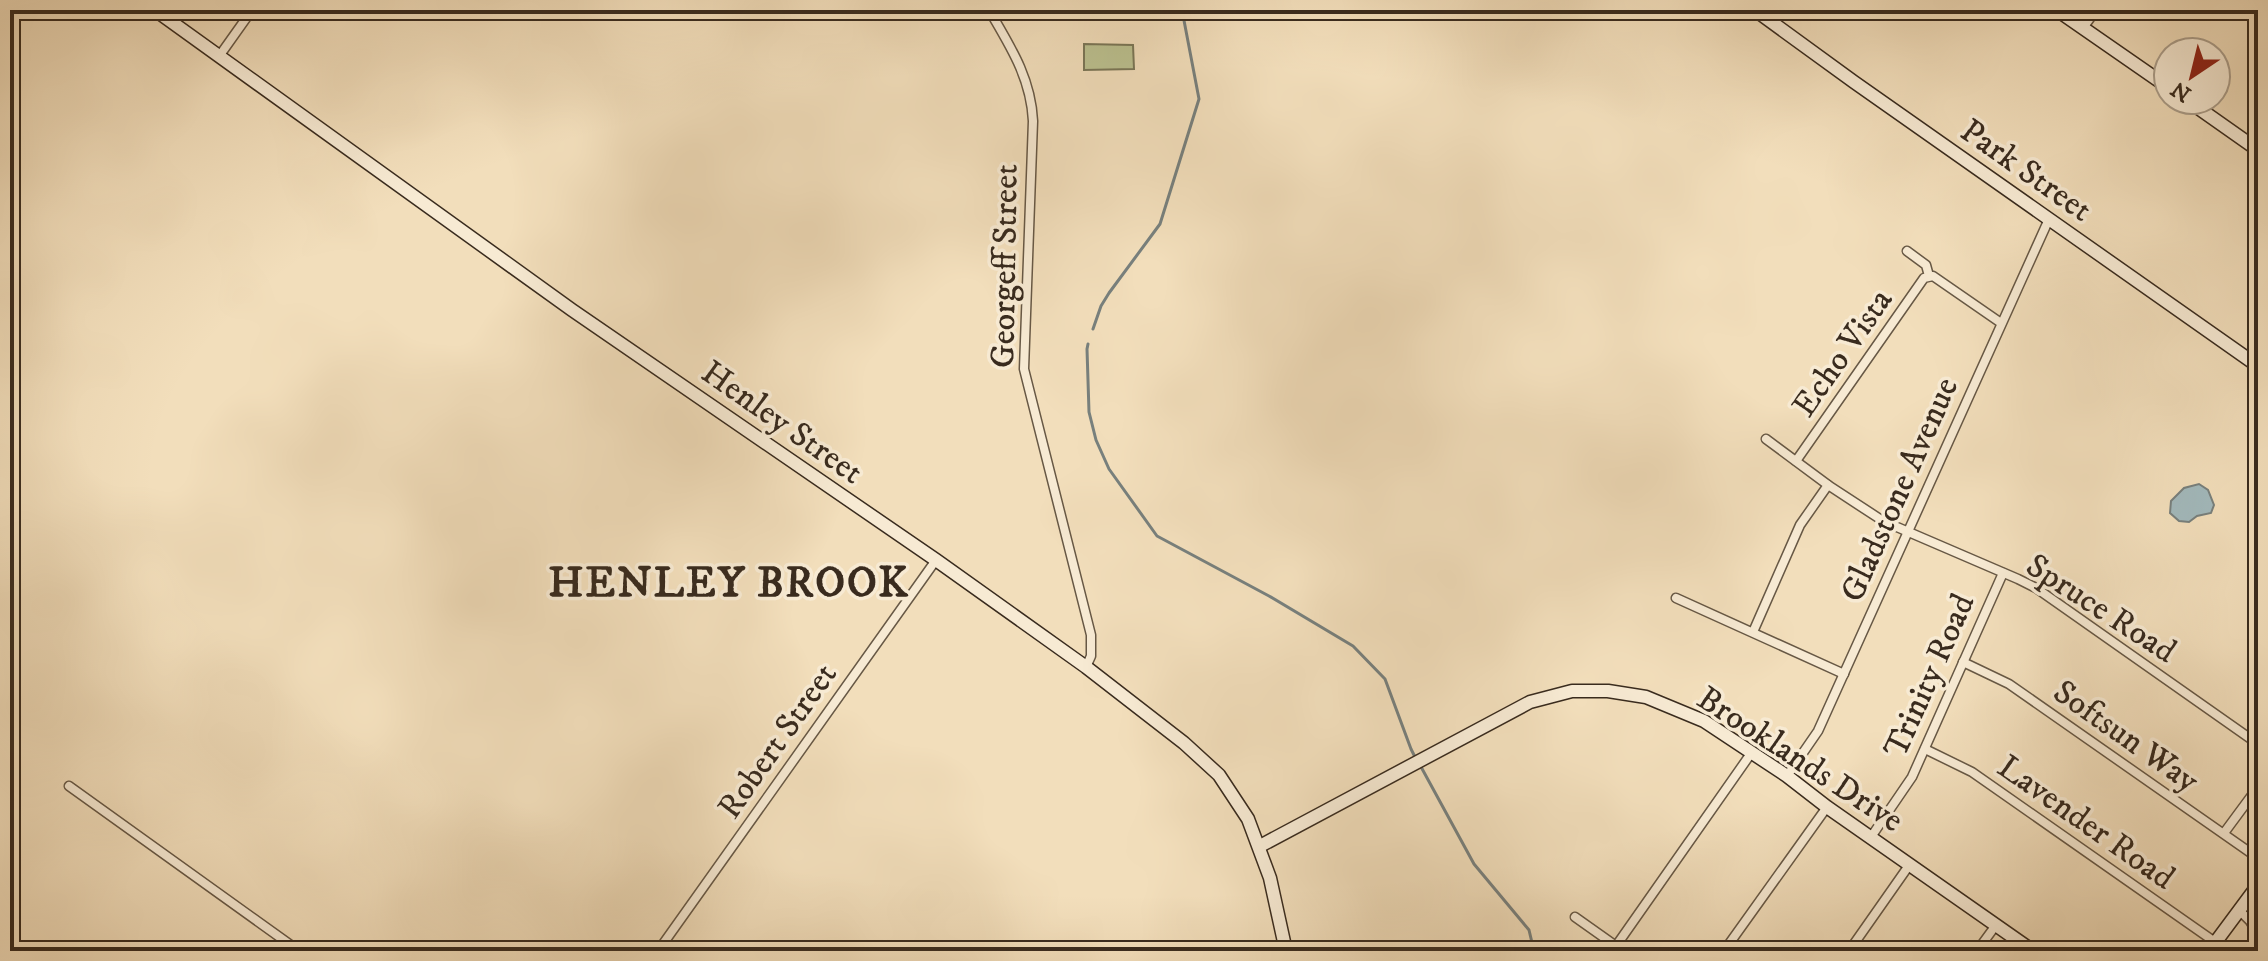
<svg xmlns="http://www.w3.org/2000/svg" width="2268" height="961" viewBox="0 0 2268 961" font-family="'IM FELL DW Pica',serif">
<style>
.green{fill:#bbc190;stroke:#7a7657;stroke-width:2}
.water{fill:#a2b9bc;stroke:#78807d;stroke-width:2}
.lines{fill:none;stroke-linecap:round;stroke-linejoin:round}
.stream{stroke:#78807d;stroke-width:3}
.street-casing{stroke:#675845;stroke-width:11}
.secondary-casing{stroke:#392b1e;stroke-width:15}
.street{stroke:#f7ead3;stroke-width:8}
.secondary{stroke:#f7ead3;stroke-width:12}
.labels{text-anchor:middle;stroke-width:7;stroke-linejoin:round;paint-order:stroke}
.street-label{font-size:34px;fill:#392b1e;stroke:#f7ead3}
.district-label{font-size:42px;font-weight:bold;letter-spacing:2px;fill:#392b1e;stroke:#f7ead3}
</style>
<rect width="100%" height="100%" fill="#f2debb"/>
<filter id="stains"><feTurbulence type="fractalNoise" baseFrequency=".0025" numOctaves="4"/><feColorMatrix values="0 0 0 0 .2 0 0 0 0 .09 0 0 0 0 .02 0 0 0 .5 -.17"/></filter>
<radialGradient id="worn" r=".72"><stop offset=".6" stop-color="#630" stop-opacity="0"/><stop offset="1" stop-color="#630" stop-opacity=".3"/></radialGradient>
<polygon class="green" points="1084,44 1133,45 1134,69 1084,70"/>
<polygon class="water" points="2199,484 2208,490 2214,505 2211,513 2197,516 2189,522 2179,521 2170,513 2171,501 2184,488"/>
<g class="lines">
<g class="stream">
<polyline points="1093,329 1101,306 1109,293 1160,224 1199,99 1182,10"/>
<polyline points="1088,344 1087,349 1089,412 1096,440 1109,469 1157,536 1269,596 1353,646 1385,679 1411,749 1416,759"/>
<polyline points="1420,765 1474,864 1529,930 1534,951"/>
</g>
<defs>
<g id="street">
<path d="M 989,10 C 1010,46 1031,78 1033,121 L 1024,369 L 1091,635 L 1091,656 L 1086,667"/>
<polyline points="2248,10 2258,17"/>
<polyline points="2083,28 2096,10"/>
<polyline points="220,55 252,10"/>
<polyline points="1907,251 1926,265 1929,276"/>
<polyline points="1766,439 1828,485 1883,521 2018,579 2036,588 2258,744"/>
<polyline points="1796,461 1924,278 1933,276 2001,323"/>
<polyline points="1676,598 1844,674"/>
<polyline points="1753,632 1800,525 1828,485"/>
<polyline points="1963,662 2009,684 2258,858"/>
<polyline points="1925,749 1972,772 2215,942"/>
<polyline points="1787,776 1818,731 2049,219"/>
<polyline points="69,786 299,951"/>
<polyline points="2224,833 2258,787"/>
<polyline points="1871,837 1912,777 2003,573"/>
<polyline points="2240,911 2250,921 2258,934"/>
<polyline points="1575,917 1623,951"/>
<polyline points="1616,946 1752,752"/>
<polyline points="658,951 936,560"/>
<polyline points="1724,951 1827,807"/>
<polyline points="1849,951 1910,864"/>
<polyline points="1977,951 1996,925"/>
</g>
<g id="secondary">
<polyline points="155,10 572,310 936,560 1086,667 1184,743 1219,775 1248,819 1270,878 1286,951"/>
<polyline points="1755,10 1854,82 2258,366"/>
<polyline points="2057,10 2168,87"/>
<polyline points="2187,100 2258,150"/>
<polyline points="1260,846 1530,702 1572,691 1608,691 1646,697 1704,721 1787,776 1827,807 2033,951"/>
<polyline points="2209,951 2258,885"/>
</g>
</defs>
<use href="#street" class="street-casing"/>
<use href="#secondary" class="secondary-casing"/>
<use href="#street" class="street"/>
<use href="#secondary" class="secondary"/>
</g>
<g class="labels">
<g class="street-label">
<text transform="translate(2027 169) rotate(35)" y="12">Park Street</text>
<text transform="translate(1003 266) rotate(-89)" y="12">Georgeff Street</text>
<text transform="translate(1841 352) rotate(-55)" y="12">Echo Vista</text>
<text transform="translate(783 421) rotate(35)" y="12">Henley Street</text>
<text transform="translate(1898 489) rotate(-66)" y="12">Gladstone Avenue</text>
<text transform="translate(2102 607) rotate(33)" y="12">Spruce Road</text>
<text transform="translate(1928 675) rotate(-66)" y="12">Trinity Road</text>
<text transform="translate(2127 735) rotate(35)" y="12">Softsun Way</text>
<text transform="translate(776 740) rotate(-55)" y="12">Robert Street</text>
<text transform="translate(1801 758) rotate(33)" y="12">Brooklands Drive</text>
<text transform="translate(2087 821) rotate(35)" y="12">Lavender Road</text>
</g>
<g class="district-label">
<text x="729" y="596">HENLEY BROOK</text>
</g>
</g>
<rect width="2268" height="961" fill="none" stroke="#f2debb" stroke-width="40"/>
<rect x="12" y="12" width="2244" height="937" fill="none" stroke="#392b1e" stroke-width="4"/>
<rect x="20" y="20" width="2228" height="921" fill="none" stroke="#392b1e" stroke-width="2"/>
<g transform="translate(2192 76) rotate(215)"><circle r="38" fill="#f7ead3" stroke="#ab9e8b" stroke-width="2"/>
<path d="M0-6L14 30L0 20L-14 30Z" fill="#8f2418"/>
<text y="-12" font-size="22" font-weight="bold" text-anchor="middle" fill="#392b1e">N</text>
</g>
<rect width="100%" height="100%" filter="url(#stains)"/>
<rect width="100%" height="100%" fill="url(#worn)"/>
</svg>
